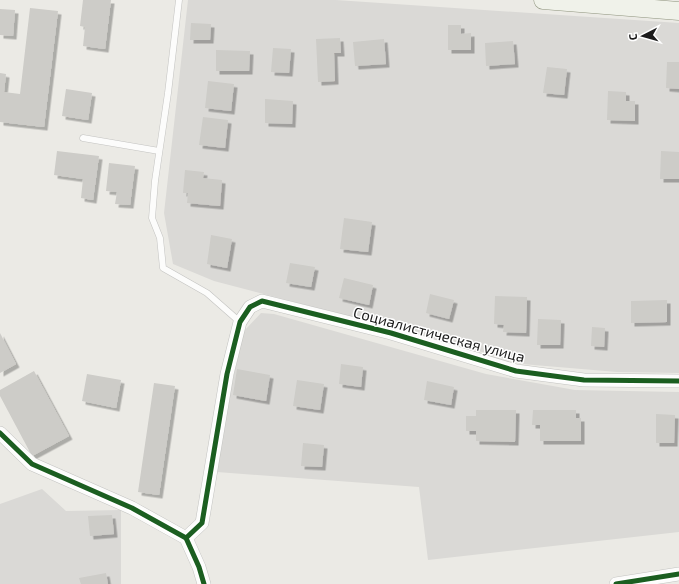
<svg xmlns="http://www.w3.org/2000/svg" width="679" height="584" viewBox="0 0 679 584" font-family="'Exo 2',sans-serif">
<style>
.residential{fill:#dad9d6}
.building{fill:#cdccc8;filter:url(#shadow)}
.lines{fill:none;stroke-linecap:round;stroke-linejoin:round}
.lane-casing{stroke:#c3c3c1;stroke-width:7}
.street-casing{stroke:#c3c3c1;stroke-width:14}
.secondary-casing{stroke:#8f947e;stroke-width:19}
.lane{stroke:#fcfcfb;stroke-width:6}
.street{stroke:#fcfcfb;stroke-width:13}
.secondary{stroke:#f0f2ea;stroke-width:18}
.cycleway-casing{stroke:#fff;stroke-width:8}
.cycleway{stroke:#1b5e20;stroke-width:5}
.labels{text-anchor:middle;stroke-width:3;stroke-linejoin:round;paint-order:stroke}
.street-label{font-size:15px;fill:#1c1c1c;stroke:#fff}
</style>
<defs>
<filter id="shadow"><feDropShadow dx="3.5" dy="3.5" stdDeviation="0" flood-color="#0004"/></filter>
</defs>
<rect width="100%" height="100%" fill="#ebeae5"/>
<g class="residential">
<polygon points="188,0 336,0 679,23 679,373 617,372 522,364 452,343 214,281 173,264 164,213"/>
<polygon points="261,313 274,314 486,374 575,390 679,392 679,532 428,560 419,487 217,472 227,405 244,331"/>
<polygon points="42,489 66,511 121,510 121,584 0,584 0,504"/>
</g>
<g class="building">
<polygon points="83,0 111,0 105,49 83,46 85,27 80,26"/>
<polygon points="30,8 58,11 44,127 0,122 0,73 6,74 4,92 20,94"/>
<polygon points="0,9 15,10 13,36 0,35"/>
<polygon points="191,23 211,24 210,40 190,40"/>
<polygon points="448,25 461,25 461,34 471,33 471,50 448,50"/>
<polygon points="340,38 341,53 334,53 335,81 318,82 316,39"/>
<polygon points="384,39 386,64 355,66 353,42"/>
<polygon points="513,41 515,64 486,66 485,43"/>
<polygon points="273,48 291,49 289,73 271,72"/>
<polygon points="216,50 250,51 249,71 216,71"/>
<polygon points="667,62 679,62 679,89 666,88"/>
<polygon points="547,67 567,69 564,95 543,93"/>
<polygon points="208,81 234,84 231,111 205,108"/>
<polygon points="66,89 92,93 88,120 62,116"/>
<polygon points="608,91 626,92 626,101 635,101 635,121 607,120"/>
<polygon points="265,99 293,101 292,124 265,123"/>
<polygon points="203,117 228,120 225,148 199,145"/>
<polygon points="57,151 99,156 93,200 81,198 83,179 54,175"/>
<polygon points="661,151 679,152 679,179 660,179"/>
<polygon points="109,163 135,166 130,205 115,204 117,192 106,191"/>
<polygon points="185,170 204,172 203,178 222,180 220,206 187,203 188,193 183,193"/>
<polygon points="344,218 372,222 368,252 340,249"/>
<polygon points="211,235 232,239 227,268 207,264"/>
<polygon points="290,263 315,267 311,287 286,283"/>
<polygon points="344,278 373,285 369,305 339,298"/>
<polygon points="430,294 454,300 449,319 426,313"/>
<polygon points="495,296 527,297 526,333 503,332 504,325 494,324"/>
<polygon points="667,300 667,322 631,323 631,301"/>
<polygon points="538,319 561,320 560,345 537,345"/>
<polygon points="592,327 605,328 604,347 591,346"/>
<polygon points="0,333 16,364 0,373"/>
<polygon points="341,364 363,367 361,387 339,384"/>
<polygon points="237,369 270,375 266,401 233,395"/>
<polygon points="34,371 69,436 32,456 0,396 0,390"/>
<polygon points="87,374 121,380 116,408 82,401"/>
<polygon points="297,380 324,384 320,410 293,406"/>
<polygon points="427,381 454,387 451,405 424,400"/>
<polygon points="154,383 175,386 159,495 138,492"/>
<polygon points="476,410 516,410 515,442 476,441 476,431 466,431 466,416 476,416"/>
<polygon points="533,410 576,410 576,418 581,418 581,441 540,441 540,425 532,425"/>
<polygon points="656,414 675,415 674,443 656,443"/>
<polygon points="303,443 324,445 322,467 301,466"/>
<polygon points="112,515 114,534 90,536 88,516"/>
<polygon points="106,573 108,584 81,584 79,578"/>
</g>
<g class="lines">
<defs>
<g id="lane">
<polyline points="179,0 168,93 155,181 152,218 160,238 163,268 207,293 240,322"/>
<polyline points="83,138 159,151"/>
</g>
<g id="street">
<polyline points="0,433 32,464 132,508 186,538 199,567 204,584"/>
<polyline points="186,538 202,523 227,374 240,322 250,307 262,301 391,333 516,371 584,380 679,381"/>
<polyline points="616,584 679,574"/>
</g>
<polyline id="secondary" points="543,0 679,11"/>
</defs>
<use href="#lane" class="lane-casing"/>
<use href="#street" class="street-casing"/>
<use href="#secondary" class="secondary-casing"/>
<use href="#lane" class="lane"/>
<use href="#street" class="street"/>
<use href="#secondary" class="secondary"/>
<defs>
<g id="cycleway">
<polyline points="0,433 32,464 132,508 186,538 199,567 204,584"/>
<polyline points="186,538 202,523 227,374 240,322 250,307 262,301 391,333 516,371 584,380 679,381"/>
<polyline points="616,584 679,574"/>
</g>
</defs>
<use href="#cycleway" class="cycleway-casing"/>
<use href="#cycleway" class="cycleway"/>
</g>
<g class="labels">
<g class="street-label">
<text transform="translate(439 335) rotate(15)" y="5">Социалистическая улица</text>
</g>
</g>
<g transform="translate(643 36) rotate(264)" stroke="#ffffff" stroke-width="3" paint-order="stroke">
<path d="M0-3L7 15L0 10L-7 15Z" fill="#1c1c1c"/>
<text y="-6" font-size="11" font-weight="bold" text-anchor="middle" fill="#1c1c1c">С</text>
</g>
</svg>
